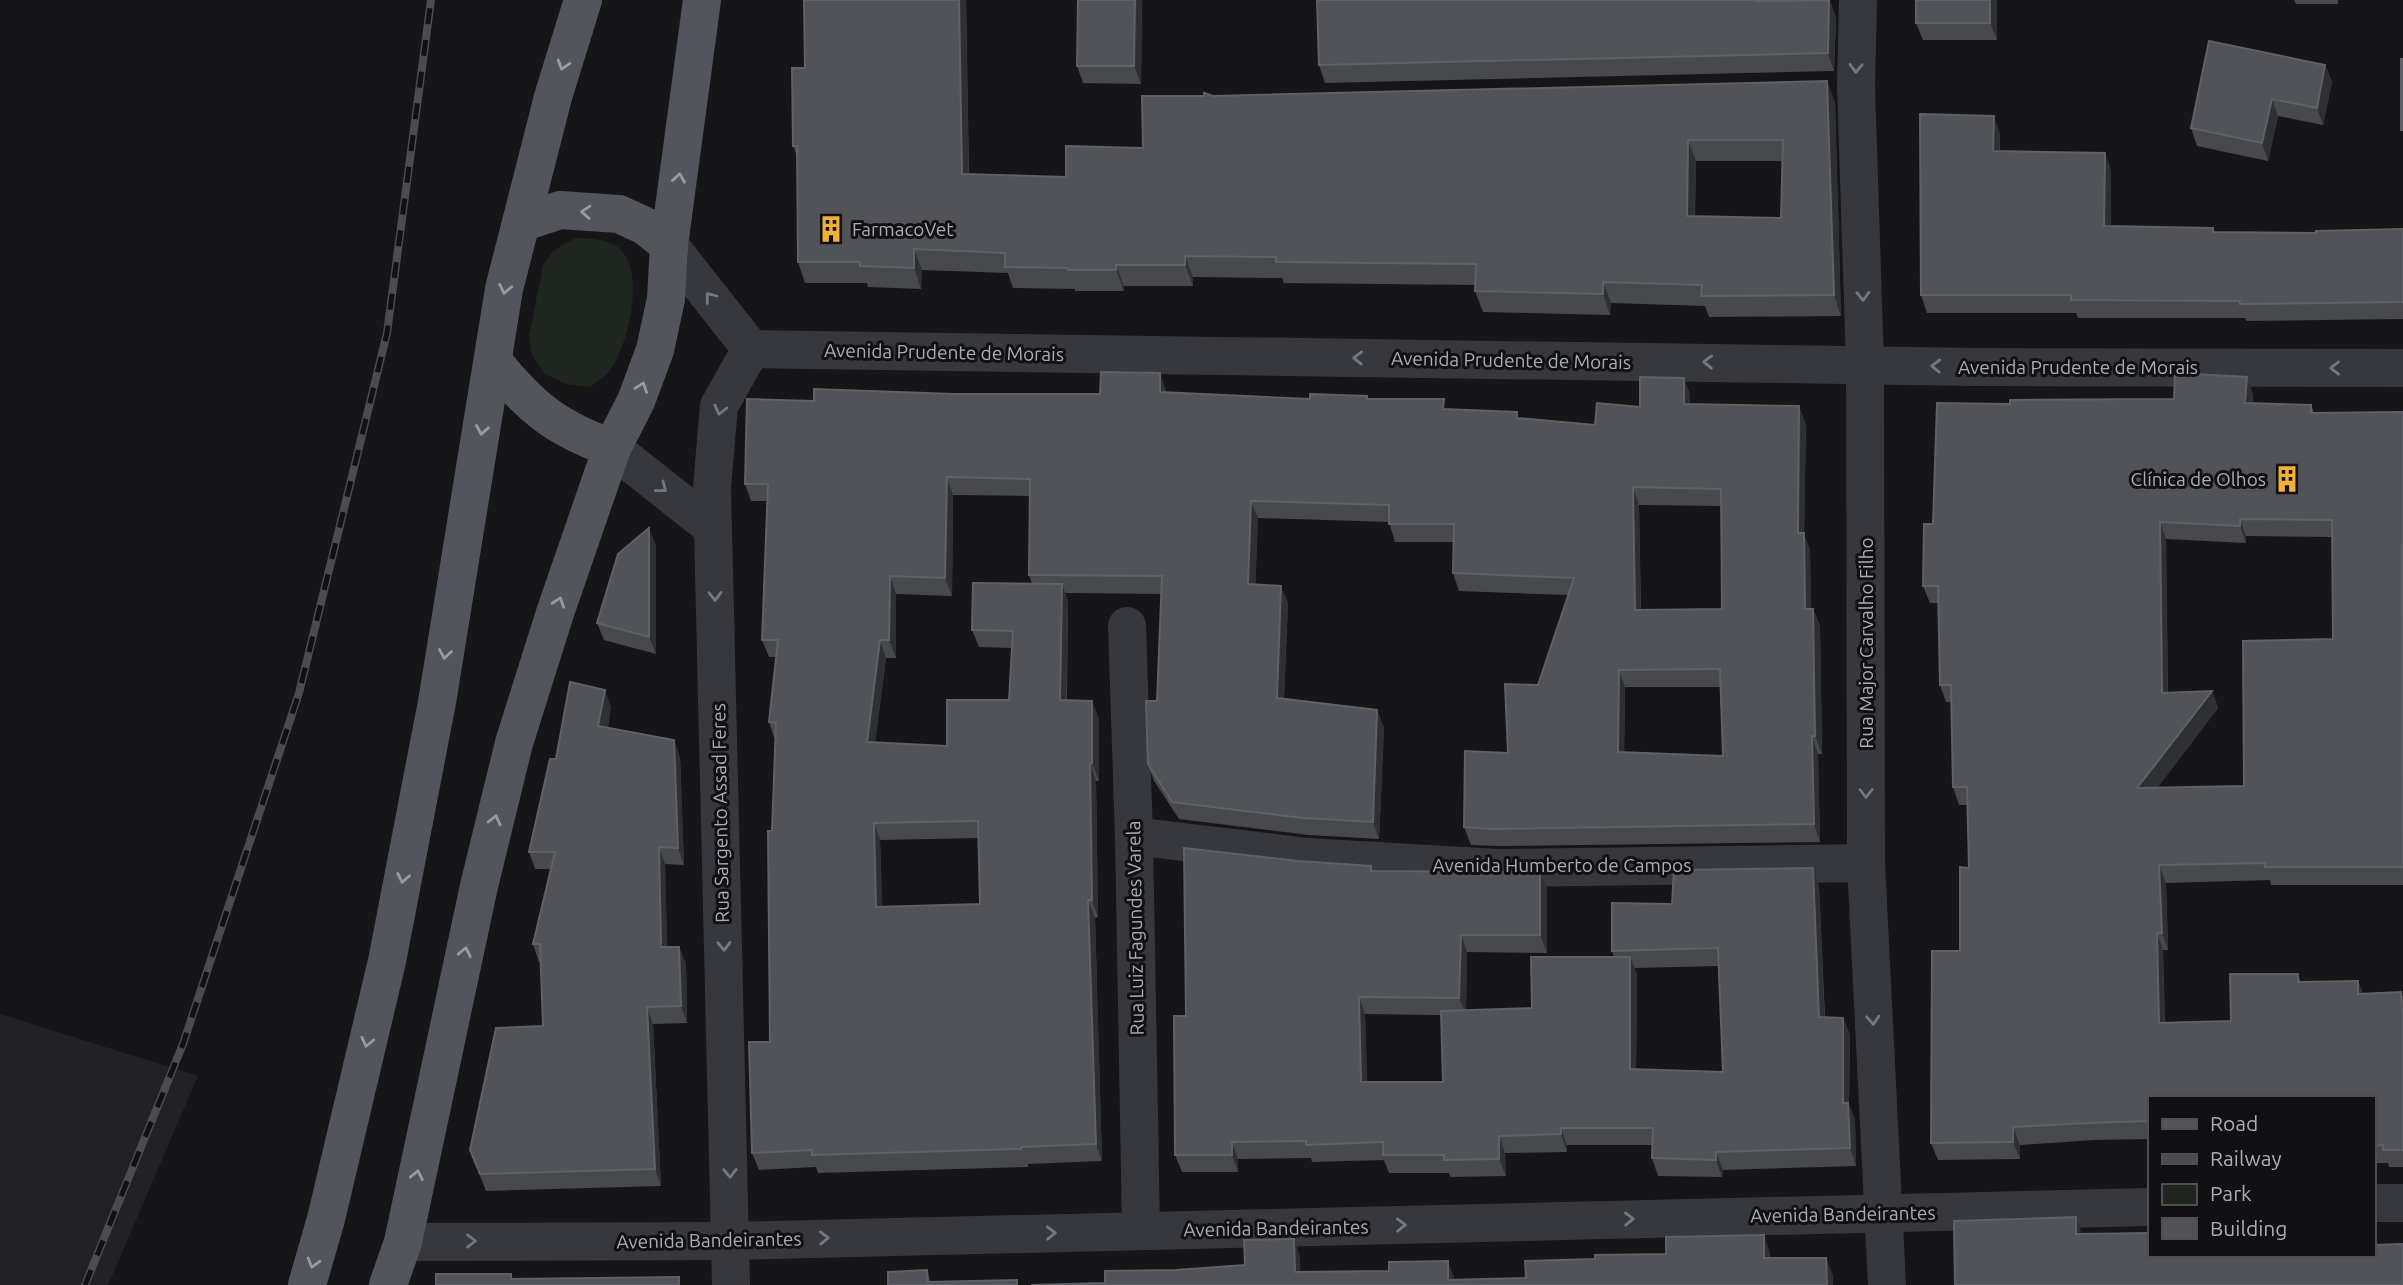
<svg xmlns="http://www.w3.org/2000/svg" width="2403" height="1285" viewBox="0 0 2403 1285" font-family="Ubuntu,sans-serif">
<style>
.built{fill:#222225}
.green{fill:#1e261f}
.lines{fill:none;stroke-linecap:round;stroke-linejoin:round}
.street{stroke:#37383d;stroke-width:38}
.primary{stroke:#53555c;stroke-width:38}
.rail-casing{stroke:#4a4c52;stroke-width:8}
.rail{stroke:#111113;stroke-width:5;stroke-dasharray:16;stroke-linecap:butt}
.wall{fill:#47494d;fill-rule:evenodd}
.shaded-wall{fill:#2f3033}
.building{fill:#525359;stroke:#5f6168;stroke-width:2;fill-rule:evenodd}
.oneway{stroke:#979ba6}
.oneway2{stroke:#757881}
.labels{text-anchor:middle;stroke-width:6;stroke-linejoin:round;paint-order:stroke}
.poi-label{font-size:19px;fill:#a8adb8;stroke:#111113;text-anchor:start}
.street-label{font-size:19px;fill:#a8adb8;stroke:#111113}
</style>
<rect width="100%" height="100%" fill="#161618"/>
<polygon class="built" points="0,1014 198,1076 108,1285 0,1285"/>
<path class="green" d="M 575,238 C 591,239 609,238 621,250 C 645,275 628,344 611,369 C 606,376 597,382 590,387 L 566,384 L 545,374 L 532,355 L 529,336 L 543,265 L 553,251 Z"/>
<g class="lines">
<g class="street">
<polyline points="1858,0 1856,86 1865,364 1866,863 1887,1285"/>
<polyline points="669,245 751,349"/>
<polyline points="751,349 1976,367 2403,368"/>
<polyline points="612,448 713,528"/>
<polyline points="1127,626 1134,836 1141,1231"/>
<polyline points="1134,836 1307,857 1498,868 1866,863"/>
<polyline points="2373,1203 2403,1203"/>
<polyline points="403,1242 731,1241 2149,1207"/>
<polyline points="731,1285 712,487 719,406 751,349"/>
</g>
<g class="primary">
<polyline points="521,223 560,210 619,214 645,226 669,245"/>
<path d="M 494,362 C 530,407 557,429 612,448"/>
<polyline points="307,1285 326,1219 387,961 437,702 504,289 553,97 583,0"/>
<polyline points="388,1285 403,1242 479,886 514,743 555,613 612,448 636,401 655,350 666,299 669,245 702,0"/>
</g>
<defs>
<polyline id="rail" points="85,1285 183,1044 299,693 387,333 431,0"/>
</defs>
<use href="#rail" class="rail-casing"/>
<use href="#rail" class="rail"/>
</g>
<g class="wall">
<path d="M 804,0 L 966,0 L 969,174 L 1066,177 L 1143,148 L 1213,96 L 1835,102 L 1841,316 L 1709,317 L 1705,306 L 1611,303 L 1610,315 L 1483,312 L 1475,291 L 1475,285 L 1284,283 L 1282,278 L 1193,277 L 1193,286 L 1124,286 L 1124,291 L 1075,291 L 1075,289 L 1013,288 L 1008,273 L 922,270 L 921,289 L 868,287 L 867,283 L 805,283 L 798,262 L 797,156 L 793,146 L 805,68 ZM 1696,161 L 1782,161 L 1781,218 L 1695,216 Z"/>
<polygon points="1078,0 1142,0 1141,84 1083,83 1077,66"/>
<polygon points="1997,0 1997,40 1923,40 1916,23"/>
<polygon points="2294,0 2338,0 2338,4 2296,4"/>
<polygon points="1763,1 1836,17 1834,71 1325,83 1319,65"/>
<polygon points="2325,65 2332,82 2323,125 2278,116 2268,161 2197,146 2191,128"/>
<polygon points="2000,133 2000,151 2111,170 2111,226 2213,228 2215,232 2316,233 2403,229 2403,319 2247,321 2245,318 2078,318 2076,313 1927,313 1921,295"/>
<path d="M 1684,378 L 1690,395 L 1690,405 L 1806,424 L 1804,535 L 1810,550 L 1811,609 L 1813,609 L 1820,626 L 1822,754 L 1818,754 L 1820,842 L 1498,846 L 1471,845 L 1464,827 L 1508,753 L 1538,685 L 1568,595 L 1459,591 L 1453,573 L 1454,542 L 1395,542 L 1389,522 L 1258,518 L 1255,585 L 1288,603 L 1284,699 L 1377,710 L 1384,728 L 1379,839 L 1309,835 L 1179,819 L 1154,781 L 1148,764 L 1157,701 L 1162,594 L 1065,593 L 1068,601 L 1067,700 L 1099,718 L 1099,781 L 1096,781 L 1098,917 L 1095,918 L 1102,1161 L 1028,1164 L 1028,1167 L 818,1173 L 816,1167 L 759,1170 L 752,1153 L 770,1042 L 772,831 L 775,740 L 769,722 L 776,657 L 769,657 L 762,640 L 767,501 L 751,501 L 745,484 L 814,401 L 954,394 L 1100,394 L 1166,390 L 1166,393 L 1310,399 L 1368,399 L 1520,419 L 1595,425 L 1640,407 ZM 953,495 L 1029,496 L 1029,575 L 1032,584 L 972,630 L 979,647 L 1012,648 L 1009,700 L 947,746 L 875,742 L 886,658 L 896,658 L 896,594 L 952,596 ZM 1639,505 L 1721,506 L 1722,609 L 1641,610 ZM 1625,687 L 1720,687 L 1723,756 L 1624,752 ZM 978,838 L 980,904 L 882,907 L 880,840 Z"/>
<path d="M 2253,394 L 2253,403 L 2311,405 L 2314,413 L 2403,412 L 2403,885 L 2271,885 L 2270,880 L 2166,883 L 2168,950 L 2163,950 L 2165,1022 L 2231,1021 L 2298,974 L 2301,982 L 2358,981 L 2363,994 L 2403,996 L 2403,1167 L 2389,1167 L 2388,1163 L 2373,1163 L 2373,1098 L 2149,1098 L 2149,1139 L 2094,1140 L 2020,1145 L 2020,1159 L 1938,1160 L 1931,1143 L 1960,951 L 1969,868 L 1967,805 L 1959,805 L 1953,787 L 1952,702 L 1946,702 L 1940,685 L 1939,603 L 1930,603 L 1923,586 L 1933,524 L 2010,404 L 2174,399 ZM 2246,536 L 2332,537 L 2333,639 L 2244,786 L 2157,788 L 2218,708 L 2212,691 L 2168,693 L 2166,539 L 2246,543 Z"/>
<polygon points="656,545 656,654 604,640 597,623"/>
<polygon points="611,707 608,727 680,757 684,865 665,864 667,947 679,947 686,964 687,1023 653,1024 661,1186 486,1191 470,1150 543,1026 541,961 539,962 533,944 551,869 535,869 529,852"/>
<path d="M 1373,871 L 1540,872 L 1547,889 L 1547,953 L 1467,952 L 1466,1010 L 1532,1008 L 1614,957 L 1612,951 L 1672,904 L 1819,886 L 1825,1017 L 1843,1018 L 1850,1035 L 1849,1105 L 1855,1120 L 1856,1166 L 1723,1170 L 1722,1177 L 1658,1176 L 1652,1158 L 1652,1145 L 1567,1145 L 1567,1152 L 1505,1153 L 1506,1176 L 1450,1177 L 1449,1173 L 1389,1173 L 1384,1160 L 1312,1162 L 1311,1158 L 1238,1159 L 1238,1172 L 1182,1172 L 1175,1155 L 1186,1016 ZM 1718,966 L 1723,1072 L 1636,1069 L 1637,974 L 1634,968 ZM 1365,1014 L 1441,1015 L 1443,1082 L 1367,1082 Z"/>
</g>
<g class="shaded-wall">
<polygon points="959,0 966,0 969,195 962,174"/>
<polygon points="1135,0 1142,0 1141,84 1134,66"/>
<polygon points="1830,0 1836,17 1834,71 1828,53"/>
<polygon points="1990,0 1997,0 1997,40 1990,23"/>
<polygon points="2325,65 2332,82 2323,125 2317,108"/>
<polygon points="1827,81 1835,102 1841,316 1834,295"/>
<polygon points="2272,99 2278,116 2268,161 2262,143"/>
<polygon points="1994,116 2000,133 1999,168 1993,151"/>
<polygon points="1688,140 1696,161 1694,237 1687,216"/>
<polygon points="2105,153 2111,170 2111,243 2104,226"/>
<polygon points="914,249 922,270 921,289 914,268"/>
<polygon points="1185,256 1193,277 1193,286 1185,265"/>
<polygon points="1116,265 1124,286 1124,291 1116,270"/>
<polygon points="1603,282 1611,303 1610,315 1603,294"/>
<polygon points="1160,373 1166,390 1166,410 1160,392"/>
<polygon points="2247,377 2253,394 2252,421 2245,403"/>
<polygon points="1684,378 1690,395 1690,422 1684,404"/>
<polygon points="1799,406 1806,424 1804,535 1810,550 1811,627 1805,609 1798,533"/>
<polygon points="947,477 953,495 952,596 945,578"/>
<polygon points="1633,487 1639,505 1641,627 1635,610"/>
<polygon points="1251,501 1258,518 1255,602 1248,584"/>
<polygon points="2240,519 2246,536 2246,543 2240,526"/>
<polygon points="2160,522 2166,539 2168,710 2162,693"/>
<polygon points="649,528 656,545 656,654 649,637"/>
<polygon points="2402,545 2403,548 2403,644"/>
<polygon points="890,576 896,594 896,658 889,640"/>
<polygon points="1062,584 1068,601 1066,718 1060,700"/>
<polygon points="1281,586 1288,603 1283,715 1277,698"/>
<polygon points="1813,609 1820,626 1822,754 1815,736"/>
<polygon points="880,640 886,658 873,759 867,742"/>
<polygon points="1619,670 1625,687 1624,769 1618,752"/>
<polygon points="605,690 611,707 605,743 598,726"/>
<polygon points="2212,691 2218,708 2143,806 2137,788"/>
<polygon points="1092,701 1099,718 1099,781 1092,763"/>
<polygon points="1377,710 1384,728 1379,839 1373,822"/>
<polygon points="1812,736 1818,754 1820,842 1814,824"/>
<polygon points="674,740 680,757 684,865 678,848"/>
<polygon points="1090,763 1096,781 1098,917 1092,900"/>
<polygon points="874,823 880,840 883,924 876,907"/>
<polygon points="659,847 665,864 668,965 661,947"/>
<polygon points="2159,865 2166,883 2168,950 2162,933"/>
<polygon points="1813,868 1819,886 1825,1035 1819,1017"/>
<polygon points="1540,872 1547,889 1547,953 1540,935"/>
<polygon points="1088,900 1095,918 1102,1161 1096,1144"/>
<polygon points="2157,933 2163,950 2165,1040 2159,1023"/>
<polygon points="1461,935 1467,952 1466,1015 1459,998"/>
<polygon points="679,947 686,964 687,1023 681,1006"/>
<polygon points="1630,957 1637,974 1636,1086 1630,1069"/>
<polygon points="2358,981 2364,998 2358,994"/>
<polygon points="1359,997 1365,1014 1368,1100 1361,1082"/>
<polygon points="647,1007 653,1024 661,1186 655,1169"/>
<polygon points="1843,1018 1850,1035 1849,1105 1855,1120 1856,1166 1850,1148 1843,1103"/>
<polygon points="2013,1127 2020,1145 2020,1159 2013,1142"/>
<polygon points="1561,1128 1567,1145 1567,1152 1561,1134"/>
<polygon points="1499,1136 1505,1153 1506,1176 1499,1159"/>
<polygon points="1232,1142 1238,1159 1238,1172 1232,1155"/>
<polygon points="1716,1152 1723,1170 1722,1177 1716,1160"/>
<polygon points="2076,1217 2082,1235 2076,1234"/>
<polygon points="1764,1235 1770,1253 1770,1275 1764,1258"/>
<polygon points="1294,1239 1300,1256 1301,1285 1295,1272"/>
<polygon points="1826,1258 1833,1275 1833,1285 1827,1285"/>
<polygon points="1448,1261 1454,1278 1454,1285 1448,1280"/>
<polygon points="927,1270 932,1285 928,1282"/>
</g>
<g class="building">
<path d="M 804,0 L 959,0 L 962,174 L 1066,177 L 1066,146 L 1143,148 L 1142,96 L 1204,96 L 1204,93 L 1213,96 L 1827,81 L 1834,295 L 1701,296 L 1702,285 L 1603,282 L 1603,294 L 1475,291 L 1476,264 L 1276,262 L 1276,257 L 1185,256 L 1185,265 L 1116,265 L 1116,270 L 1068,270 L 1068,268 L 1005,267 L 1005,253 L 914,249 L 914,268 L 860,266 L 860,262 L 798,262 L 797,146 L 793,146 L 792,68 L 805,68 ZM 1688,140 L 1783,140 L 1781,218 L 1687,216 Z"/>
<polygon points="1078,0 1135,0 1134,66 1077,66"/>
<polygon points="1317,0 1756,0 1756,1 1829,0 1828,53 1319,65"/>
<rect x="1916" y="0" width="74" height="23"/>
<polygon points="2209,41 2325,65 2317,108 2272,99 2262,143 2191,128"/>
<rect x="2401" y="59" width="2" height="71"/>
<polygon points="1920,114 1994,116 1993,151 2105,153 2104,226 2213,228 2213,232 2316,233 2316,231 2403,229 2403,302 2240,304 2240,301 2071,300 2071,295 1921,295"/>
<path d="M 1101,372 L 1160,373 L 1160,392 L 1310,399 L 1310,394 L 1367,396 L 1367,399 L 1444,399 L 1443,409 L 1517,412 L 1517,418 L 1595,425 L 1597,403 L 1640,407 L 1640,377 L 1684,378 L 1684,404 L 1799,406 L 1798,533 L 1804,533 L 1805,609 L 1813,609 L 1815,736 L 1812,736 L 1814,824 L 1492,829 L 1464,827 L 1465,751 L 1508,753 L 1505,684 L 1538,685 L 1574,578 L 1453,573 L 1454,524 L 1389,524 L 1389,505 L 1251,501 L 1248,584 L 1281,586 L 1277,698 L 1377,710 L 1373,822 L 1303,818 L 1172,802 L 1148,764 L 1146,701 L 1157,701 L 1162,576 L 1029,575 L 1030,479 L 947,477 L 945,578 L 890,576 L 889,640 L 880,640 L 867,742 L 947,746 L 947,700 L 1009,700 L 1013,631 L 972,630 L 973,583 L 1062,584 L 1060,700 L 1092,701 L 1092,763 L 1090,763 L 1092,900 L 1088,900 L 1096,1144 L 1021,1147 L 1021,1149 L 812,1155 L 812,1150 L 752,1153 L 749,1042 L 770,1042 L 768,831 L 772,831 L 776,723 L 769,722 L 778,640 L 762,640 L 768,484 L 745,484 L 747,399 L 814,401 L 814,389 L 954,394 L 1100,394 ZM 1633,487 L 1721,489 L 1722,609 L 1635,610 ZM 1720,669 L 1723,756 L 1618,752 L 1619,670 ZM 978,821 L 980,904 L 876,907 L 874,823 Z"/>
<path d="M 2175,373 L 2247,377 L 2245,403 L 2311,405 L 2311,413 L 2403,412 L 2403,545 L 2402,545 L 2403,867 L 2265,867 L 2265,863 L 2159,865 L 2162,933 L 2157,933 L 2159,1023 L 2231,1021 L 2230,974 L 2298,974 L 2298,982 L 2358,981 L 2358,994 L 2401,992 L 2402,1011 L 2403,1011 L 2403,1150 L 2383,1150 L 2383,1145 L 2373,1146 L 2373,1098 L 2149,1098 L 2149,1121 L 2088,1123 L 2013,1127 L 2013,1142 L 1931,1143 L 1932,951 L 1960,951 L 1960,867 L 1969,868 L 1967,787 L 1953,787 L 1951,685 L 1940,685 L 1938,586 L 1923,586 L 1924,524 L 1933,524 L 1937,403 L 2010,404 L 2010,400 L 2174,399 ZM 2240,519 L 2332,520 L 2333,639 L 2243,641 L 2244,786 L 2137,788 L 2212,691 L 2162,693 L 2160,522 L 2240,526 Z"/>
<polygon points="649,528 649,637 597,623 618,554"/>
<polygon points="570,682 605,690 598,726 674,740 678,848 659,847 661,947 679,947 681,1006 647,1007 655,1169 480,1174 470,1150 496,1028 543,1026 540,944 533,944 555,852 529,852 550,759 556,759"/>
<polygon points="1184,848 1298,861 1371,866 1371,871 1540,872 1540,935 1461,935 1459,998 1359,997 1361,1082 1443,1082 1441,1011 1532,1008 1531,957 1630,957 1630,1069 1723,1072 1718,948 1612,951 1612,903 1672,904 1674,870 1813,868 1819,1017 1843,1018 1843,1103 1848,1103 1850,1148 1716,1152 1716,1160 1652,1158 1653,1128 1561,1128 1561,1134 1499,1136 1499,1159 1444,1160 1444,1155 1383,1155 1383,1142 1306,1145 1306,1141 1232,1142 1232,1155 1175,1155 1174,1016 1186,1016"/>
<polygon points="2076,1217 2076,1234 2149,1233 2149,1255 2373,1255 2373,1245 2403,1244 2403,1285 1955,1285 1954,1221"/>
<polygon points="1764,1235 1764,1258 1826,1258 1827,1285 1031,1285 1105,1283 1105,1271 1176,1270 1245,1265 1244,1240 1294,1239 1295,1272 1389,1271 1389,1262 1448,1261 1448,1280 1526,1278 1525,1261 1595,1259 1595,1255 1666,1254 1666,1237"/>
<polygon points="927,1270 928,1282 1017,1280 1017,1285 888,1285 888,1272"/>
<polygon points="436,1274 511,1274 511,1279 679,1277 679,1285 436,1285"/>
</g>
<defs><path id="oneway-chevron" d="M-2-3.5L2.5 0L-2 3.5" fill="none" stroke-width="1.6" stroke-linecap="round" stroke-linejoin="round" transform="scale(1.75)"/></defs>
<g class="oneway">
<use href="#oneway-chevron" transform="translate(563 65) rotate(107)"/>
<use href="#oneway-chevron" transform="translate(679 178) rotate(-82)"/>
<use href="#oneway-chevron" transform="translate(586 212) rotate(-176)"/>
<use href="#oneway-chevron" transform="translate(505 289) rotate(101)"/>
<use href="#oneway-chevron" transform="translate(642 387) rotate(-70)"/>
<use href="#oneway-chevron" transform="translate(482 430) rotate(100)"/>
<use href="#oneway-chevron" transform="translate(559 602) rotate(-71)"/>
<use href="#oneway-chevron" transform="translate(445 654) rotate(99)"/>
<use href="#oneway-chevron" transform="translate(495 820) rotate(-76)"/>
<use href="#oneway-chevron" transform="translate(403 878) rotate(101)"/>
<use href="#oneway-chevron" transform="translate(465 952) rotate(-78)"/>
<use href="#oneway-chevron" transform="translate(367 1042) rotate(103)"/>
<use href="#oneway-chevron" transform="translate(417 1175) rotate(-78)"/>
<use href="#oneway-chevron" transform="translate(313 1263) rotate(106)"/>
</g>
<g class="oneway2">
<use href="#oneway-chevron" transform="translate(1856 68) rotate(91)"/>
<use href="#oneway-chevron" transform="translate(1863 296) rotate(88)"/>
<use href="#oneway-chevron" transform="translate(710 297) rotate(-128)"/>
<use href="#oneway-chevron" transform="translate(1358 358) rotate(-179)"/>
<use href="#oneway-chevron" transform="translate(1708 362) rotate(-179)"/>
<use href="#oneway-chevron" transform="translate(1936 366) rotate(-178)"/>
<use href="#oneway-chevron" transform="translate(2335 368) rotate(-180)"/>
<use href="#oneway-chevron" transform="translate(720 410) rotate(104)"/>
<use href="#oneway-chevron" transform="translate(662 488) rotate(38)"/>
<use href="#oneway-chevron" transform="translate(715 596) rotate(89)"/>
<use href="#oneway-chevron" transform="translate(1866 793) rotate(90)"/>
<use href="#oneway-chevron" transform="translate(724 946) rotate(89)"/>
<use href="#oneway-chevron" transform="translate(1873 1020) rotate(87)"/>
<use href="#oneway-chevron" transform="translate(730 1173) rotate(89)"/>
<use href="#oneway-chevron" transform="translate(1629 1219) rotate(-1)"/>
<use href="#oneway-chevron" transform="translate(1401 1225) rotate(-1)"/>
<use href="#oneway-chevron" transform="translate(1051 1233) rotate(-1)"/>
<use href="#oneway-chevron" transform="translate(824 1238) rotate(-1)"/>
<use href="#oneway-chevron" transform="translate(471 1241)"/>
</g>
<defs>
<symbol id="building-bare" viewBox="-9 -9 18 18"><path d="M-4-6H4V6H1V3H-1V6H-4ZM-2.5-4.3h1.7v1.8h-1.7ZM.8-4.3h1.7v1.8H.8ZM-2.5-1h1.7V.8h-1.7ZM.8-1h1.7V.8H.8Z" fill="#f2b134" stroke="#111113" stroke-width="2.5" paint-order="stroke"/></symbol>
</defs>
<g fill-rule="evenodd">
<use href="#building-bare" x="812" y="210" width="38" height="38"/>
<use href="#building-bare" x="2268" y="460" width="38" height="38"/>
</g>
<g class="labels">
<g class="poi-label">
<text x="852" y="236">FarmacoVet</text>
<text x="2266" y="486" text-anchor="end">Clínica de Olhos</text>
</g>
<g class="street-label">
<text transform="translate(944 352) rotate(1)" y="7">Avenida Prudente de Morais</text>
<text transform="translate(1511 360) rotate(1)" y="7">Avenida Prudente de Morais</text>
<text x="2078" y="374">Avenida Prudente de Morais</text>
<text transform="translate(1866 643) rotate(-90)" y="7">Rua Major Carvalho Filho</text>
<text transform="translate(720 813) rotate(-91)" y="7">Rua Sargento Assad Feres</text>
<text x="1562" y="872">Avenida Humberto de Campos</text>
<text transform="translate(1135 928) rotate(-91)" y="7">Rua Luiz Fagundes Varela</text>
<text transform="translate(1843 1214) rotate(-1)" y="7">Avenida Bandeirantes</text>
<text transform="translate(1276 1228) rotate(-1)" y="7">Avenida Bandeirantes</text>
<text transform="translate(709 1240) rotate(-1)" y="7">Avenida Bandeirantes</text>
</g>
</g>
<rect x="2148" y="1096" width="228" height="161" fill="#111113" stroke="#4d4f55" stroke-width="2"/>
<rect x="2162" y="1119" width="35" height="10" fill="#53555c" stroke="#4d4f55" stroke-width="2"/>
<text x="2210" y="1131" font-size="21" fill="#a8adb8">Road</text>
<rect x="2162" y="1154" width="35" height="10" fill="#4a4c52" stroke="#4d4f55" stroke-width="2"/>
<text x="2210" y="1166" font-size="21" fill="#a8adb8">Railway</text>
<rect x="2162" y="1184" width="35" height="21" fill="#1e261f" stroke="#4d4f55" stroke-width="2"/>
<text x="2210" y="1201" font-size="21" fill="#a8adb8">Park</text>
<rect x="2162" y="1218" width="35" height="21" fill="#525359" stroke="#4d4f55" stroke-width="2"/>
<text x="2210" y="1236" font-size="21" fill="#a8adb8">Building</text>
</svg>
